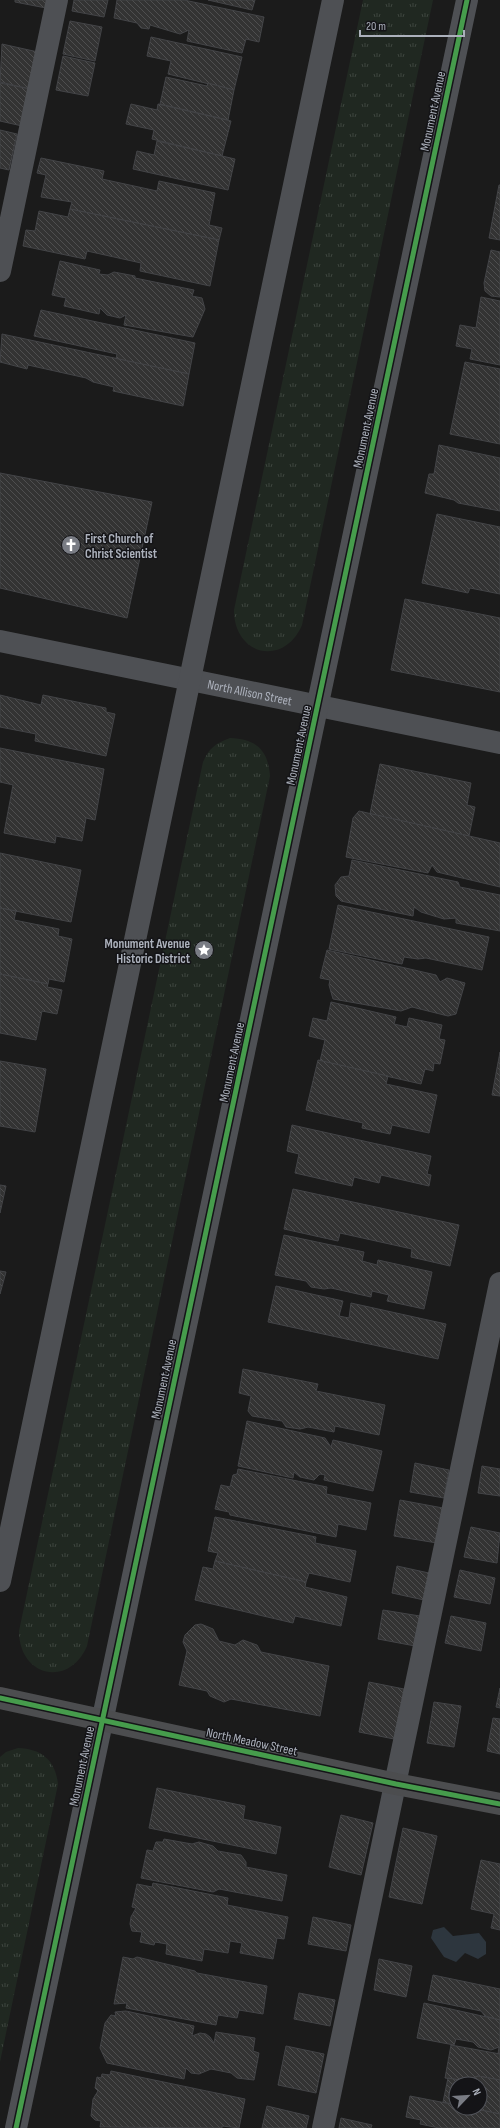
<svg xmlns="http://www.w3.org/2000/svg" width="500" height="2128" viewBox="0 0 500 2128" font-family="'Sofia Sans Condensed',sans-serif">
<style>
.grass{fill:url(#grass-tufts)}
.water{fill:#2d363e}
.building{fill:url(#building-back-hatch);stroke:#434447}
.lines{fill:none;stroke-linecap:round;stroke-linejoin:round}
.minor{stroke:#4e5054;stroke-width:22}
.major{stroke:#4c4d4f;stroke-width:22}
.cycleway-casing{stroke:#141417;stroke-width:8}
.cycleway{stroke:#469c4c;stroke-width:5}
.labels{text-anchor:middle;stroke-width:3;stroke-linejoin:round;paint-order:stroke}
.street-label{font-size:13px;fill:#acb1bc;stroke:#141417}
.poi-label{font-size:13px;font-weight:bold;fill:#acb1bc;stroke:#141417;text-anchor:start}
</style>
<defs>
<pattern id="grass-tufts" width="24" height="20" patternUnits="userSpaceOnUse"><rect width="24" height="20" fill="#202821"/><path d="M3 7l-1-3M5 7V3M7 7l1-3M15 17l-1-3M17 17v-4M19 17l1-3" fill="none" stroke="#3e453f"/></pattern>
<pattern id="building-back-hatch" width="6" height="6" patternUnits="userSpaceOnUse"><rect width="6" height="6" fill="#333"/><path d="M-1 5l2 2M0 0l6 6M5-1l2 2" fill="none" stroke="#4e4e4f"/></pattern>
</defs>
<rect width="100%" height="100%" fill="#1b1b1b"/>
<g class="grass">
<path d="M 363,0 L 433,0 L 302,625 C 284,667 234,656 234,610 Z"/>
<path d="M 230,738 C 256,739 268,750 270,776 L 87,1646 C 69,1688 19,1677 19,1631 L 203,762 C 209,748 216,743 230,738 Z"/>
<path d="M 18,1748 C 42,1749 55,1760 58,1784 L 0,2062 L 0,1757 L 6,1752 Z"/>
</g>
<polygon class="water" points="444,1927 453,1936 479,1933 486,1942 486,1954 478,1959 465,1953 456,1962 444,1957 431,1938 433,1930"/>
<g class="building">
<polygon points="15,0 48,0 46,8 15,2"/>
<polygon points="74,0 108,0 104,17 72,11"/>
<polygon points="117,0 184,0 264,17 259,42 246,39 242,53 187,41 189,30 180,34 150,25 149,29 141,28 137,23 114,18"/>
<polygon points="208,0 255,0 252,10"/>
<polygon points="70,21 102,27 95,61 63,54"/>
<polygon points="151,37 242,57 234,90 168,74 171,61 147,56"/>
<polygon points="2,44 38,52 30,89 0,82"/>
<polygon points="63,56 95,63 88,96 56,90"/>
<polygon points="166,77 207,86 208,83 234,90 228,120 160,104"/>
<polygon points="0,83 30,89 22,126 0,121"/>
<polygon points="131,104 157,110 158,104 231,121 222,156 152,139 154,130 126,124"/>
<polygon points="0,130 17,134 9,170 0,168"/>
<polygon points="157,141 235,159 228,190 133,169 137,151 154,155"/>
<polygon points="41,158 104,171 102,179 157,191 159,181 215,193 209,225 222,228 219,240 70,209 72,202 41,197 46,175 37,173"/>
<polygon points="499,185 500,185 500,240 489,238"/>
<polygon points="70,209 219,240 210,286 140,271 141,263 87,251 85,259 23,246 26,230 35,231 39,211 68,217"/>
<polygon points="491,250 500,252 500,297 491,296 485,291 484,283"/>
<polygon points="60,261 100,270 99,274 108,275 114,272 135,276 135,278 194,290 192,296 202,298 205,309 193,337 124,325 126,315 120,318 107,315 100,308 99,314 64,306 66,298 52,295"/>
<polygon points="481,297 500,301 500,365 470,359 472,349 456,346 460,325 476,328"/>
<polygon points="41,310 195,343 189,374 116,359 117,354 34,336"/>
<polygon points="2,334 189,374 183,406 113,391 114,387 93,382 86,378 28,365 27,369 0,362"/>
<polygon points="465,362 500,369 500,444 450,434"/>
<polygon points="439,445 500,458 500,511 458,503 454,500 425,493 429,474 434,474"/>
<polygon points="0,473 152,502 127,618 0,588"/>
<polygon points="437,514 500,527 500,594 470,588 468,593 422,583"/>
<polygon points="405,599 500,618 500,692 391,670"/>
<polygon points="0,695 41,705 43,695 106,708 106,712 115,714 106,756 35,741 36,734 0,727"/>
<polygon points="0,748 104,769 95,820 86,818 82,841 56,836 55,843 4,833 13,785 0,782"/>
<polygon points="380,764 471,783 467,805 475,807 469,836 370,814"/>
<polygon points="359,811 500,843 500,887 437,872 432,865 428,873 346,857 353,818"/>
<polygon points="0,853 81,870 71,922 0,908"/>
<polygon points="352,860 458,882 460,887 500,895 500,931 456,923 456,918 444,919 421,912 414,907 413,916 341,901 336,896 335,885 341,877 349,876"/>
<polygon points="338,905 489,937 482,970 426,958 418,959 404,957 402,964 329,949"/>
<polygon points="0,908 16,911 14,920 59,929 58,936 72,939 64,982 49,979 48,984 0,974"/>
<polygon points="327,950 436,975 440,982 447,978 465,983 456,1014 448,1016 412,1007 401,1011 333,999 329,985 330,980 320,978"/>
<polygon points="0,974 48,984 47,987 62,990 57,1014 42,1011 36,1040 0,1033"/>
<polygon points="331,1002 396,1017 394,1024 407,1027 409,1018 442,1025 439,1039 445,1040 440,1064 434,1063 433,1071 425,1069 421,1084 320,1061 325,1040 309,1036 313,1018 327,1021"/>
<polygon points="500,1052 500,1096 492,1095"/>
<polygon points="318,1060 388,1076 386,1084 437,1095 429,1133 392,1125 390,1134 362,1128 363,1123 306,1110"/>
<polygon points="0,1061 46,1069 35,1132 0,1126"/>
<polygon points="292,1125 431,1156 427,1174 431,1175 429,1186 381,1175 379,1183 354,1177 352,1186 295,1173 299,1154 287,1151"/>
<polygon points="0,1185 6,1186 0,1213"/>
<polygon points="293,1189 459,1225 450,1266 411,1257 412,1249 340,1233 338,1241 284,1229"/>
<polygon points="284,1235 364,1252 362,1261 377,1265 378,1260 432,1272 424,1309 387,1301 389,1295 372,1291 371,1297 331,1288 324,1289 311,1287 306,1281 275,1275"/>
<polygon points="0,1271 6,1272 0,1294"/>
<polygon points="276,1286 343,1301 339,1316 349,1318 351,1303 446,1324 438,1359 268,1322"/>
<polygon points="243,1369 318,1384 316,1391 385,1405 379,1435 335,1426 334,1432 308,1427 300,1429 286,1427 282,1421 252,1416 248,1411 251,1396 239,1393"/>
<polygon points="247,1421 325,1438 331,1447 333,1440 382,1451 373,1491 324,1480 325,1475 320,1474 314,1480 300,1477 294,1472 293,1478 238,1466"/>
<polygon points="415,1463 449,1470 444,1498 410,1492"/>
<polygon points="482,1466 500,1469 500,1496 478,1493"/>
<polygon points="238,1469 327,1487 326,1494 371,1503 366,1530 338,1524 336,1537 230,1515 229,1512 215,1509 221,1485 230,1487 233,1475 237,1474"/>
<polygon points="400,1500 443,1508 437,1543 394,1536"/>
<polygon points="215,1517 316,1537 315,1543 356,1551 350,1582 309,1573 306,1582 215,1561 218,1553 208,1551"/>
<polygon points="471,1527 500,1533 497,1563 464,1557"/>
<polygon points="215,1561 306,1582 305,1587 347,1597 341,1626 295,1616 293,1623 195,1600 203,1567 213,1569"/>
<polygon points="397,1566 429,1573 424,1600 392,1593"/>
<polygon points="460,1570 495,1578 490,1604 454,1597"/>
<polygon points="383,1610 420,1616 415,1646 378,1639"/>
<polygon points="451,1616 486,1623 481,1651 445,1643"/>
<polygon points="201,1624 213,1629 219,1641 235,1645 243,1640 257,1645 261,1652 329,1666 320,1716 231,1699 224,1702 210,1696 207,1691 179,1685 187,1651 183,1642 185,1635 195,1625"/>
<polygon points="369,1682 404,1689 394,1739 359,1732"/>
<polygon points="500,1688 500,1708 496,1707"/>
<polygon points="434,1702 461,1706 454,1747 427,1743"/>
<polygon points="493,1718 500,1719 500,1754 487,1751"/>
<polygon points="157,1788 245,1806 243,1819 281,1827 276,1854 149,1828"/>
<polygon points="341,1815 373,1823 361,1875 329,1867"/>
<polygon points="403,1828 437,1836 422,1904 389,1897"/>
<polygon points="164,1839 192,1844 199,1842 213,1846 218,1851 241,1855 246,1862 246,1867 287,1875 282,1901 219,1889 213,1892 141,1878 147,1850 153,1851 156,1842 163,1842"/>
<polygon points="481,1860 500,1864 500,1930 491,1928 494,1914 471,1909"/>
<polygon points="153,1883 228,1898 227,1905 288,1917 284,1939 277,1938 273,1959 240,1953 242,1943 230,1941 228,1953 204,1949 202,1961 166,1954 167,1944 155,1942 154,1945 140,1942 142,1932 132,1931 130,1924 131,1917 136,1908 132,1907 137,1884 152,1887"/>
<polygon points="313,1917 351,1925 346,1951 308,1944"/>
<polygon points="123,1957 133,1959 137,1957 195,1971 197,1973 267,1986 263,2014 239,2010 237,2018 218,2015 216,2025 126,2008 127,2003 114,2004"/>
<polygon points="379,1959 412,1966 406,1997 374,1990"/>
<polygon points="433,1975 500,1989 500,2020 485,2016 481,2011 428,2000"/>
<polygon points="299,1993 335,2000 330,2026 294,2019"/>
<polygon points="424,2003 500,2020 500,2054 498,2054 499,2047 491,2050 478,2047 473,2042 456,2039 454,2045 417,2038"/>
<polygon points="126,2011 194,2026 192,2036 200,2033 206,2034 210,2037 214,2043 216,2032 255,2038 253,2051 259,2053 254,2080 237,2078 231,2073 211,2069 199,2074 191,2073 186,2068 184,2079 107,2063 100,2048 105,2023 111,2015 116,2016 115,2012"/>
<polygon points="451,2045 500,2054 500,2080 478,2076 466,2081 445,2078"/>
<polygon points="286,2046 324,2054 316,2093 278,2085"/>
<polygon points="111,2071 245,2099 239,2128 222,2126 222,2128 100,2127 101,2121 95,2120 91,2116 93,2099 98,2091 95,2088 97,2077 101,2078 102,2074 110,2075"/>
<polygon points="478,2076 500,2080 500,2114 471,2108 480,2108 480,2084 456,2084 456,2105 443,2102 448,2078 466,2081"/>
<polygon points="410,2096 456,2105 456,2108 471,2108 500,2114 500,2128 439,2128 420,2124 421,2120 406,2117"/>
<polygon points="267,2106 309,2116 306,2128 262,2128"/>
<polygon points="341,2118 372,2125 371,2128 339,2128"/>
</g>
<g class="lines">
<g class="minor">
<polyline points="0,271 57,0"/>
<path id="s1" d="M 0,641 L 500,743"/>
<polyline points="0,1581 333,0"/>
<polyline points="16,2128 467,0"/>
<polyline points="323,2128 500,1283"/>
</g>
<polyline class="major" points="0,1698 396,1784 500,1804"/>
<defs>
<g id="cycleway">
<polyline points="0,1698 396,1784 500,1804"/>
<polyline points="16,2128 467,0"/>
</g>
</defs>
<use href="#cycleway" class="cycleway-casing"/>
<use href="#cycleway" class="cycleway"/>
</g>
<defs>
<symbol id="church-disc" viewBox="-11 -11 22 22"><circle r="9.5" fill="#797c84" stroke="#141417"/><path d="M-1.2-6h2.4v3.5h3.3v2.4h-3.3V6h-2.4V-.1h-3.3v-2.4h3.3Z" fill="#fff"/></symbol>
<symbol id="sight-disc" viewBox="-11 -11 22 22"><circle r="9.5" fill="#797c84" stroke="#141417"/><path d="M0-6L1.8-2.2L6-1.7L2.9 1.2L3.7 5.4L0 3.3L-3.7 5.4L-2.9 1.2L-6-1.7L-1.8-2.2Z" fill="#fff"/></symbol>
</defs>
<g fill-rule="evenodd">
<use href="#church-disc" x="60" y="534" width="22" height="22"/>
<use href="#sight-disc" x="193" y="939" width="22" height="22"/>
</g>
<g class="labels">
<g class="street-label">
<text transform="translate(432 111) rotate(-78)" y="5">Monument Avenue</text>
<text transform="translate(365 428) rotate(-78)" y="5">Monument Avenue</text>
<text dy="5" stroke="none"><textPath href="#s1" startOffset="255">North Allison Street</textPath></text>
<text transform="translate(298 745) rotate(-78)" y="5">Monument Avenue</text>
<text transform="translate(231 1062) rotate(-78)" y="5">Monument Avenue</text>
<text transform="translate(163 1379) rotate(-78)" y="5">Monument Avenue</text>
<text transform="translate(252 1741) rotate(12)" y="5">North Meadow Street</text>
<text transform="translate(81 1766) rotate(-78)" y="5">Monument Avenue</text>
</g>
<g class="poi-label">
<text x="85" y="543">First Church of<tspan x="85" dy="15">Christ Scientist</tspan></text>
<text x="190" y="948" text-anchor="end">Monument Avenue<tspan x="190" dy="15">Historic District</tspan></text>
</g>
</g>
<g transform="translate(468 2096) rotate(65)"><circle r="19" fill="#141417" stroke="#515359"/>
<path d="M0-3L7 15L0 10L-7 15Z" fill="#797c84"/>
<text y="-6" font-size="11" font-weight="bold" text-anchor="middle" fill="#acb1bc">N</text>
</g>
<path d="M360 30v6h104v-6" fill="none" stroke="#acb1bc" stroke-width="2"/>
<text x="366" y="30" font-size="12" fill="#acb1bc" stroke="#141417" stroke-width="3" paint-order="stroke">20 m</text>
</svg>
